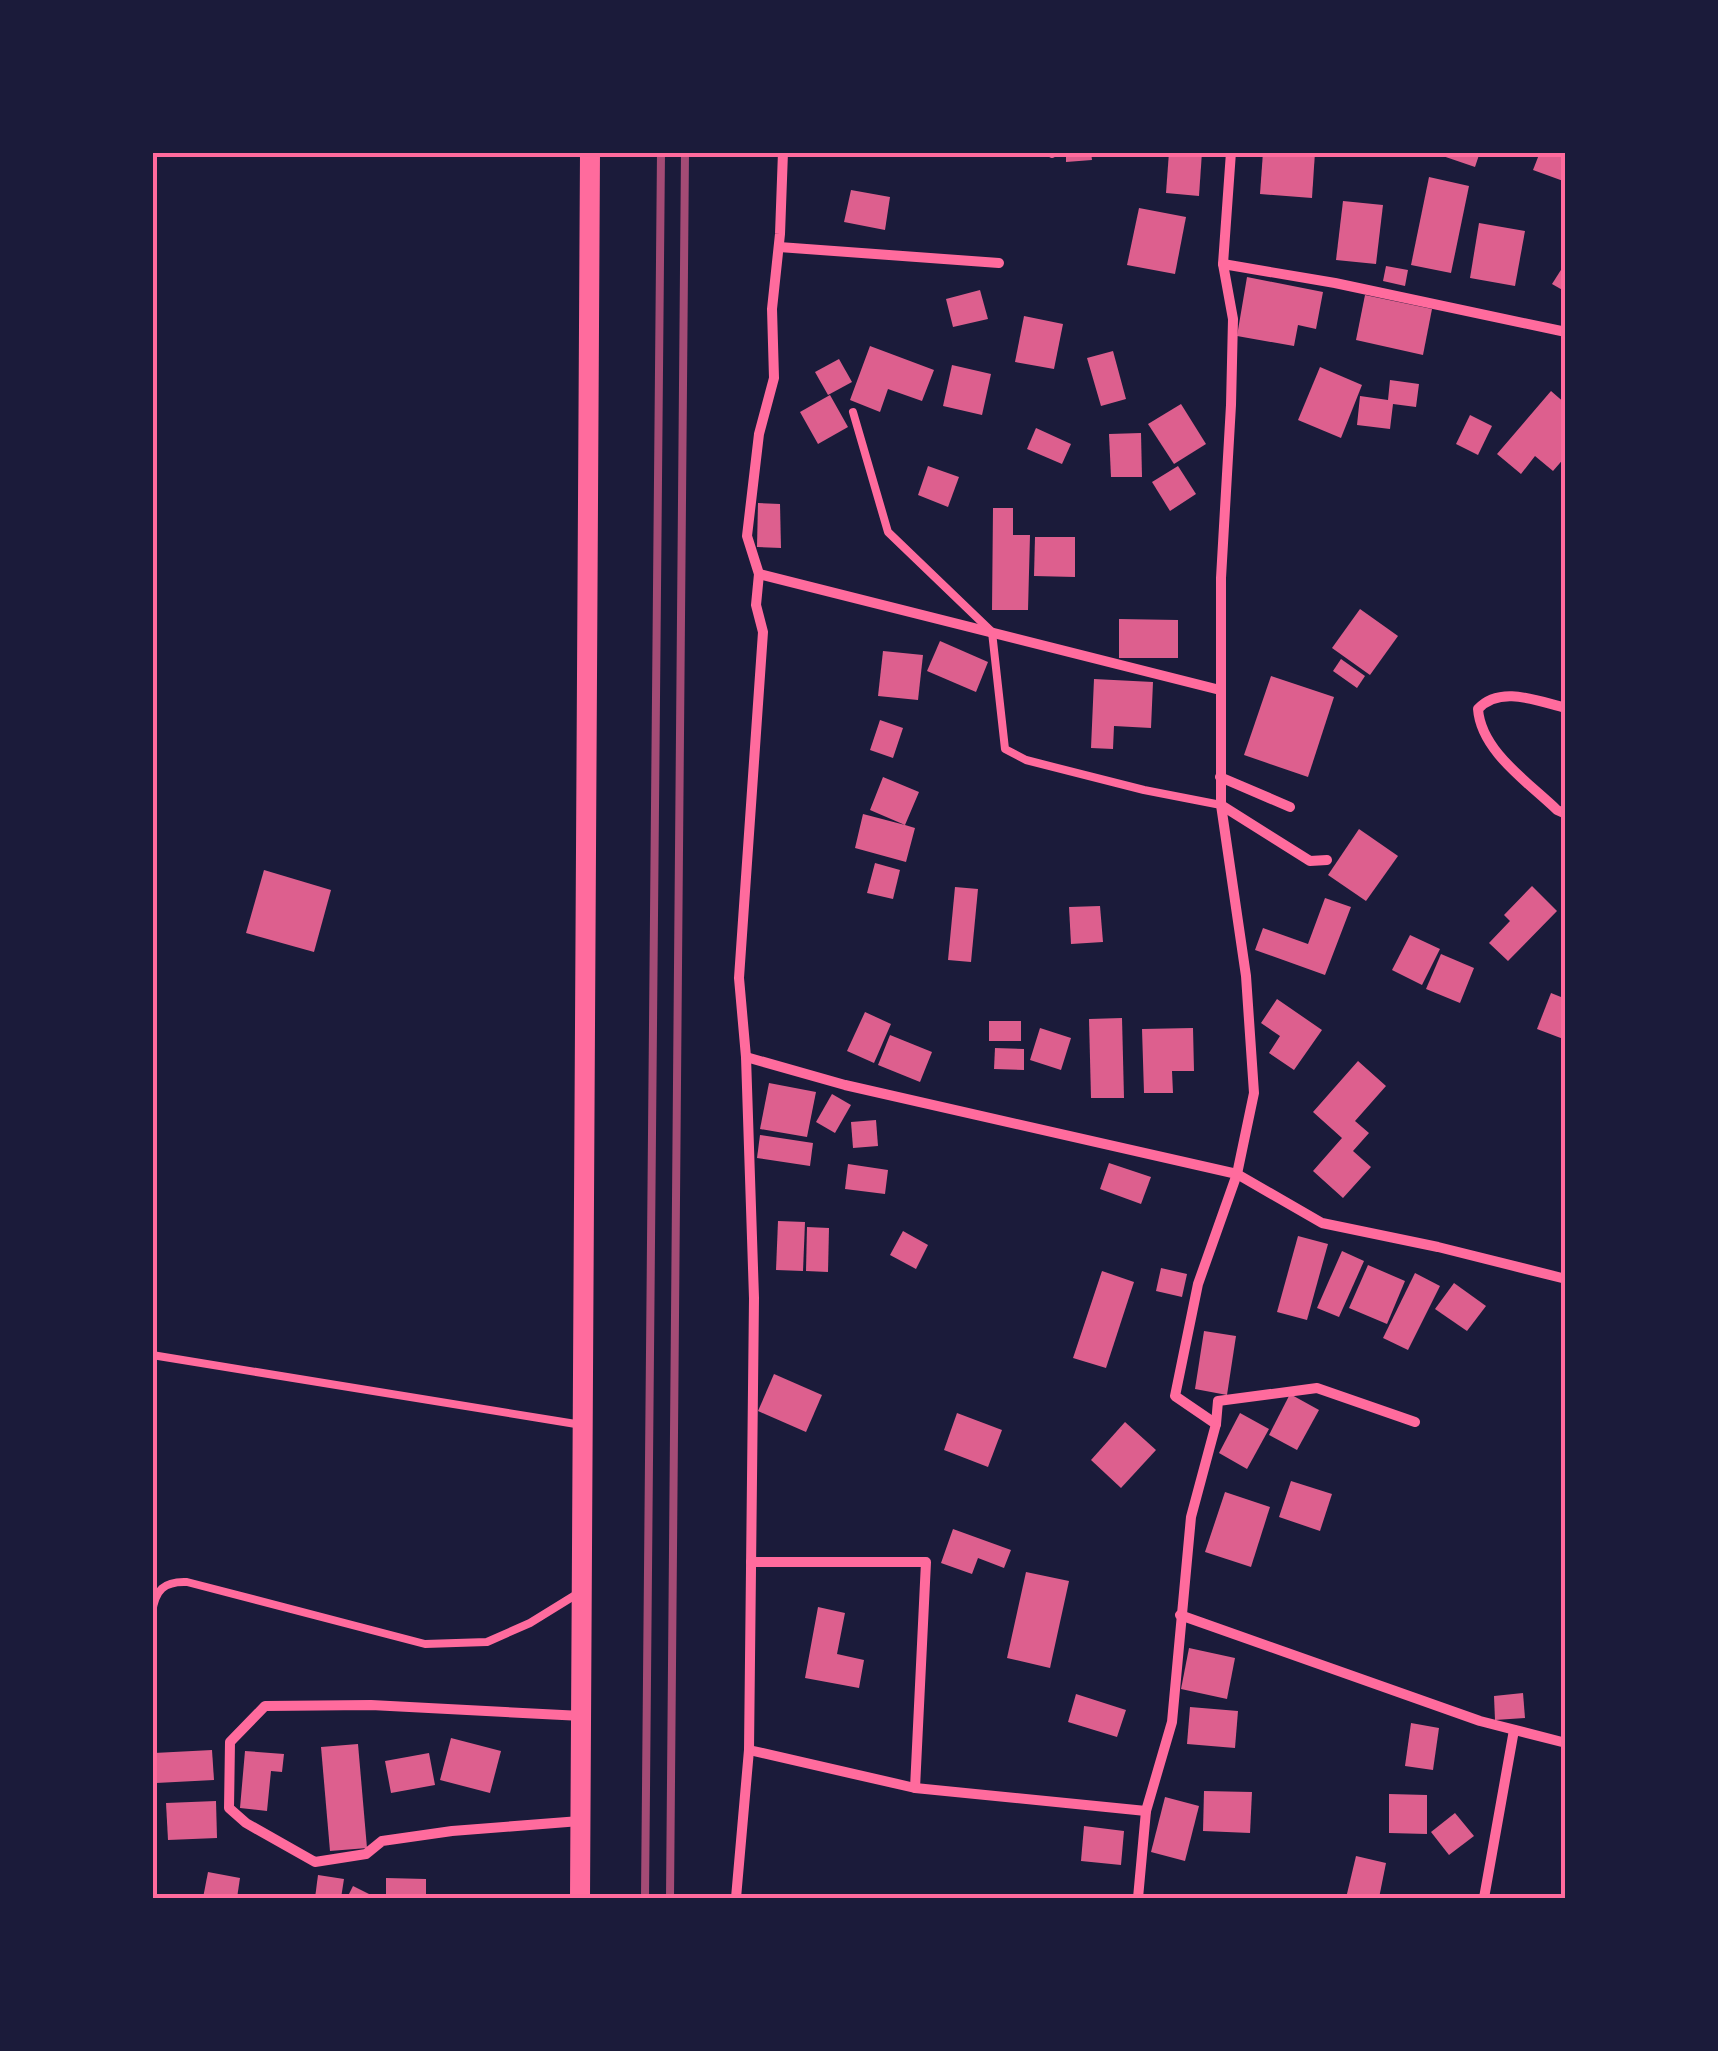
<svg xmlns="http://www.w3.org/2000/svg" width="1718" height="2051" viewBox="0 0 1718 2051" font-family="'PT Sans Narrow',sans-serif">
<style>
.building{fill:#dd5f8e}
.lines{fill:none;stroke-linecap:round;stroke-linejoin:round}
.service{stroke:#ff6b9d;stroke-width:8}
.minor{stroke:#ff6b9d;stroke-width:10}
.secondary{stroke:#ff6b9d;stroke-width:20}
.rail{stroke:#a44b75;stroke-width:8}
.neatline{fill:none;stroke:#ff6b9d;stroke-width:4}
</style>
<rect width="100%" height="100%" fill="#1b1b3a"/>
<g class="building">
<polygon points="1066,152 1091,152 1092,160 1066,162"/>
<polygon points="1169,152 1202,152 1199,196 1166,193"/>
<polygon points="1263,152 1315,152 1312,198 1260,194"/>
<polygon points="1431,152 1480,152 1475,167"/>
<polygon points="1540,152 1566,156 1566,182 1533,170"/>
<polygon points="1429,177 1469,186 1451,273 1411,265"/>
<polygon points="851,190 890,197 885,230 844,222"/>
<polygon points="1343,201 1383,205 1376,264 1336,260"/>
<polygon points="1139,208 1186,217 1175,274 1127,265"/>
<polygon points="1479,223 1525,231 1515,286 1470,278"/>
<polygon points="1566,262 1566,292 1552,284"/>
<polygon points="1386,266 1408,270 1405,286 1383,281"/>
<polygon points="1247,277 1323,292 1316,329 1298,325 1294,346 1237,336"/>
<polygon points="980,290 988,319 953,327 946,299"/>
<polygon points="1365,295 1432,309 1423,355 1356,340"/>
<polygon points="1024,316 1063,324 1054,369 1015,362"/>
<polygon points="870,346 934,370 922,401 888,389 880,412 850,400"/>
<polygon points="1113,351 1126,399 1101,406 1087,358"/>
<polygon points="839,359 852,382 828,395 815,372"/>
<polygon points="952,365 991,374 982,415 943,406"/>
<polygon points="1320,367 1362,385 1341,438 1298,420"/>
<polygon points="1390,380 1419,384 1416,407 1393,404 1390,429 1357,425 1360,396 1388,400"/>
<polygon points="1551,391 1566,404 1566,456 1553,471 1535,456 1521,474 1497,454"/>
<polygon points="830,395 848,427 818,444 800,412"/>
<polygon points="1181,404 1206,444 1174,464 1148,424"/>
<polygon points="1470,415 1492,426 1478,455 1456,444"/>
<polygon points="1036,428 1071,444 1062,464 1027,449"/>
<polygon points="1141,433 1142,477 1111,477 1109,434"/>
<polygon points="928,466 959,477 948,507 918,495"/>
<polygon points="1178,466 1196,494 1170,511 1152,482"/>
<polygon points="758,503 780,504 781,548 757,547"/>
<polygon points="993,508 1013,508 1013,535 1030,535 1028,610 992,610"/>
<polygon points="1035,537 1075,537 1075,577 1034,576"/>
<polygon points="1360,609 1398,636 1370,675 1332,648"/>
<polygon points="1119,619 1178,620 1178,658 1119,658"/>
<polygon points="940,641 988,662 976,692 927,671"/>
<polygon points="883,651 923,655 918,700 878,696"/>
<polygon points="1341,659 1365,676 1357,688 1333,671"/>
<polygon points="1271,676 1334,697 1308,777 1244,755"/>
<polygon points="1094,679 1153,682 1151,728 1114,726 1113,749 1091,748"/>
<polygon points="880,720 903,728 893,758 870,750"/>
<polygon points="883,777 919,792 905,825 915,828 906,862 855,848 863,814 905,825 870,810"/>
<polygon points="1359,829 1398,856 1366,901 1328,875"/>
<polygon points="875,863 900,870 893,899 867,893"/>
<polygon points="264,870 331,890 314,952 246,933"/>
<polygon points="1532,886 1557,911 1508,961 1489,943 1510,921 1504,915"/>
<polygon points="955,887 978,889 971,962 948,960"/>
<polygon points="1325,898 1351,907 1325,975 1255,950 1263,928 1308,944"/>
<polygon points="1100,906 1103,942 1071,944 1069,907"/>
<polygon points="1410,935 1440,949 1422,985 1392,970"/>
<polygon points="1441,954 1474,968 1460,1003 1426,989"/>
<polygon points="1551,993 1566,999 1566,1040 1537,1029"/>
<polygon points="1277,999 1322,1030 1294,1070 1269,1053 1280,1036 1261,1023"/>
<polygon points="865,1012 891,1024 874,1063 847,1051"/>
<polygon points="1122,1018 1124,1098 1091,1098 1089,1019"/>
<rect x="989" y="1021" width="32" height="20"/>
<polygon points="1040,1028 1071,1038 1061,1070 1030,1060"/>
<polygon points="1193,1028 1194,1071 1172,1071 1173,1093 1144,1093 1142,1029"/>
<polygon points="890,1035 932,1052 920,1082 878,1065"/>
<polygon points="995,1048 1024,1049 1024,1070 994,1069"/>
<polygon points="1358,1061 1386,1086 1355,1121 1369,1133 1353,1151 1371,1167 1343,1198 1313,1171 1342,1138 1313,1112"/>
<polygon points="769,1083 816,1092 807,1137 760,1129"/>
<polygon points="832,1094 851,1105 835,1133 816,1122"/>
<polygon points="876,1120 878,1146 853,1148 851,1122"/>
<polygon points="760,1135 813,1143 810,1166 757,1158"/>
<polygon points="1109,1163 1151,1177 1141,1204 1100,1189"/>
<polygon points="848,1164 888,1170 885,1194 845,1189"/>
<polygon points="778,1221 805,1222 803,1271 776,1270"/>
<polygon points="807,1227 829,1228 828,1272 806,1271"/>
<polygon points="903,1231 928,1245 916,1269 890,1255"/>
<polygon points="1298,1236 1328,1244 1307,1320 1277,1312"/>
<polygon points="1342,1251 1364,1261 1339,1317 1317,1308"/>
<polygon points="1368,1265 1405,1281 1387,1324 1349,1308"/>
<polygon points="1161,1268 1187,1274 1182,1297 1156,1291"/>
<polygon points="1102,1271 1134,1282 1106,1368 1073,1358"/>
<polygon points="1415,1273 1440,1286 1408,1350 1383,1338"/>
<polygon points="1454,1283 1486,1306 1467,1331 1435,1309"/>
<polygon points="1204,1331 1236,1336 1227,1395 1195,1389"/>
<polygon points="774,1374 822,1395 806,1432 758,1411"/>
<polygon points="1290,1394 1319,1410 1297,1450 1269,1435"/>
<polygon points="957,1413 1002,1430 988,1467 944,1450"/>
<polygon points="1240,1413 1269,1429 1247,1469 1219,1453"/>
<polygon points="1125,1422 1156,1450 1121,1488 1091,1460"/>
<polygon points="1291,1481 1332,1494 1320,1531 1279,1517"/>
<polygon points="1225,1492 1270,1507 1251,1567 1205,1552"/>
<polygon points="953,1529 1011,1550 1004,1568 978,1558 972,1574 941,1563"/>
<polygon points="1026,1572 1069,1581 1050,1668 1007,1658"/>
<polygon points="818,1607 845,1613 837,1654 864,1660 859,1688 805,1678"/>
<polygon points="1189,1648 1235,1658 1227,1699 1181,1689"/>
<polygon points="1523,1693 1525,1718 1495,1720 1494,1696"/>
<polygon points="1076,1694 1126,1710 1117,1737 1068,1722"/>
<polygon points="1190,1707 1238,1711 1235,1748 1187,1744"/>
<polygon points="1411,1723 1439,1728 1433,1770 1405,1766"/>
<polygon points="451,1738 501,1751 490,1793 440,1780"/>
<polygon points="358,1744 367,1848 330,1851 321,1747"/>
<polygon points="212,1750 214,1780 156,1783 154,1753"/>
<polygon points="245,1751 284,1754 282,1772 271,1771 267,1811 240,1808"/>
<polygon points="429,1753 435,1785 391,1793 385,1761"/>
<polygon points="1204,1791 1252,1792 1250,1833 1203,1831"/>
<polygon points="1389,1794 1427,1795 1427,1834 1389,1833"/>
<polygon points="1165,1797 1199,1806 1185,1861 1151,1852"/>
<polygon points="216,1801 217,1838 168,1840 166,1803"/>
<polygon points="1455,1813 1474,1836 1449,1855 1431,1832"/>
<polygon points="1084,1826 1124,1831 1121,1865 1081,1861"/>
<polygon points="1356,1856 1386,1863 1379,1898 1346,1898"/>
<polygon points="208,1872 240,1878 237,1898 203,1898"/>
<polygon points="318,1875 344,1879 341,1898 315,1898"/>
<polygon points="386,1878 426,1879 426,1898 386,1898"/>
<polygon points="353,1886 377,1898 347,1898"/>
</g>
<g class="lines">
<g class="service">
<polyline points="853,412 888,532 992,632 1005,749 1026,760 1144,790 1221,805"/>
<polyline points="152,1355 582,1425"/>
<path d="M 152,1613 C 155,1590 164,1581 187,1582 L 425,1644 L 487,1642 L 530,1623 L 577,1594"/>
</g>
<g class="minor">
<polyline points="1051,152 1052,153"/>
<polyline points="779,247 999,263"/>
<polyline points="1223,264 1231,152"/>
<polyline points="759,574 1220,690"/>
<path d="M 1566,708 C 1537,701 1500,685 1478,709 C 1481,751 1528,782 1557,810 L 1566,814"/>
<polyline points="1220,777 1290,807"/>
<polyline points="1221,805 1310,861 1327,860"/>
<polyline points="746,1057 845,1085 1237,1174 1322,1223 1438,1247 1566,1279"/>
<polyline points="1216,1424 1218,1401 1317,1388 1415,1422"/>
<polyline points="751,1562 926,1562 915,1788"/>
<polyline points="1180,1615 1480,1721 1566,1743"/>
<polyline points="749,1750 915,1788 1146,1811"/>
<polyline points="580,1821 452,1831 382,1841 366,1854 315,1862 246,1823 229,1808 230,1742 265,1706 371,1705 582,1716"/>
<polyline points="736,1898 749,1750 754,1298 746,1057 739,978 763,632 756,605 759,574 747,536 759,434 774,378 772,309 780,234 783,152"/>
<polyline points="1138,1898 1146,1811 1172,1722 1191,1517 1216,1424 1175,1396 1198,1284 1237,1174 1254,1093 1246,976 1221,805 1221,578 1231,405 1233,319 1223,264 1335,283 1566,332"/>
<polyline points="1484,1898 1514,1730"/>
</g>
<polyline class="secondary" points="580,1898 590,152"/>
<g class="rail">
<polyline points="645,1898 661,152"/>
<polyline points="670,1898 685,152"/>
</g>
</g>
<rect width="1718" height="2051" fill="none" stroke="#1b1b3a" stroke-width="310"/>
<rect x="155" y="155" width="1408" height="1741" class="neatline"/>
</svg>
